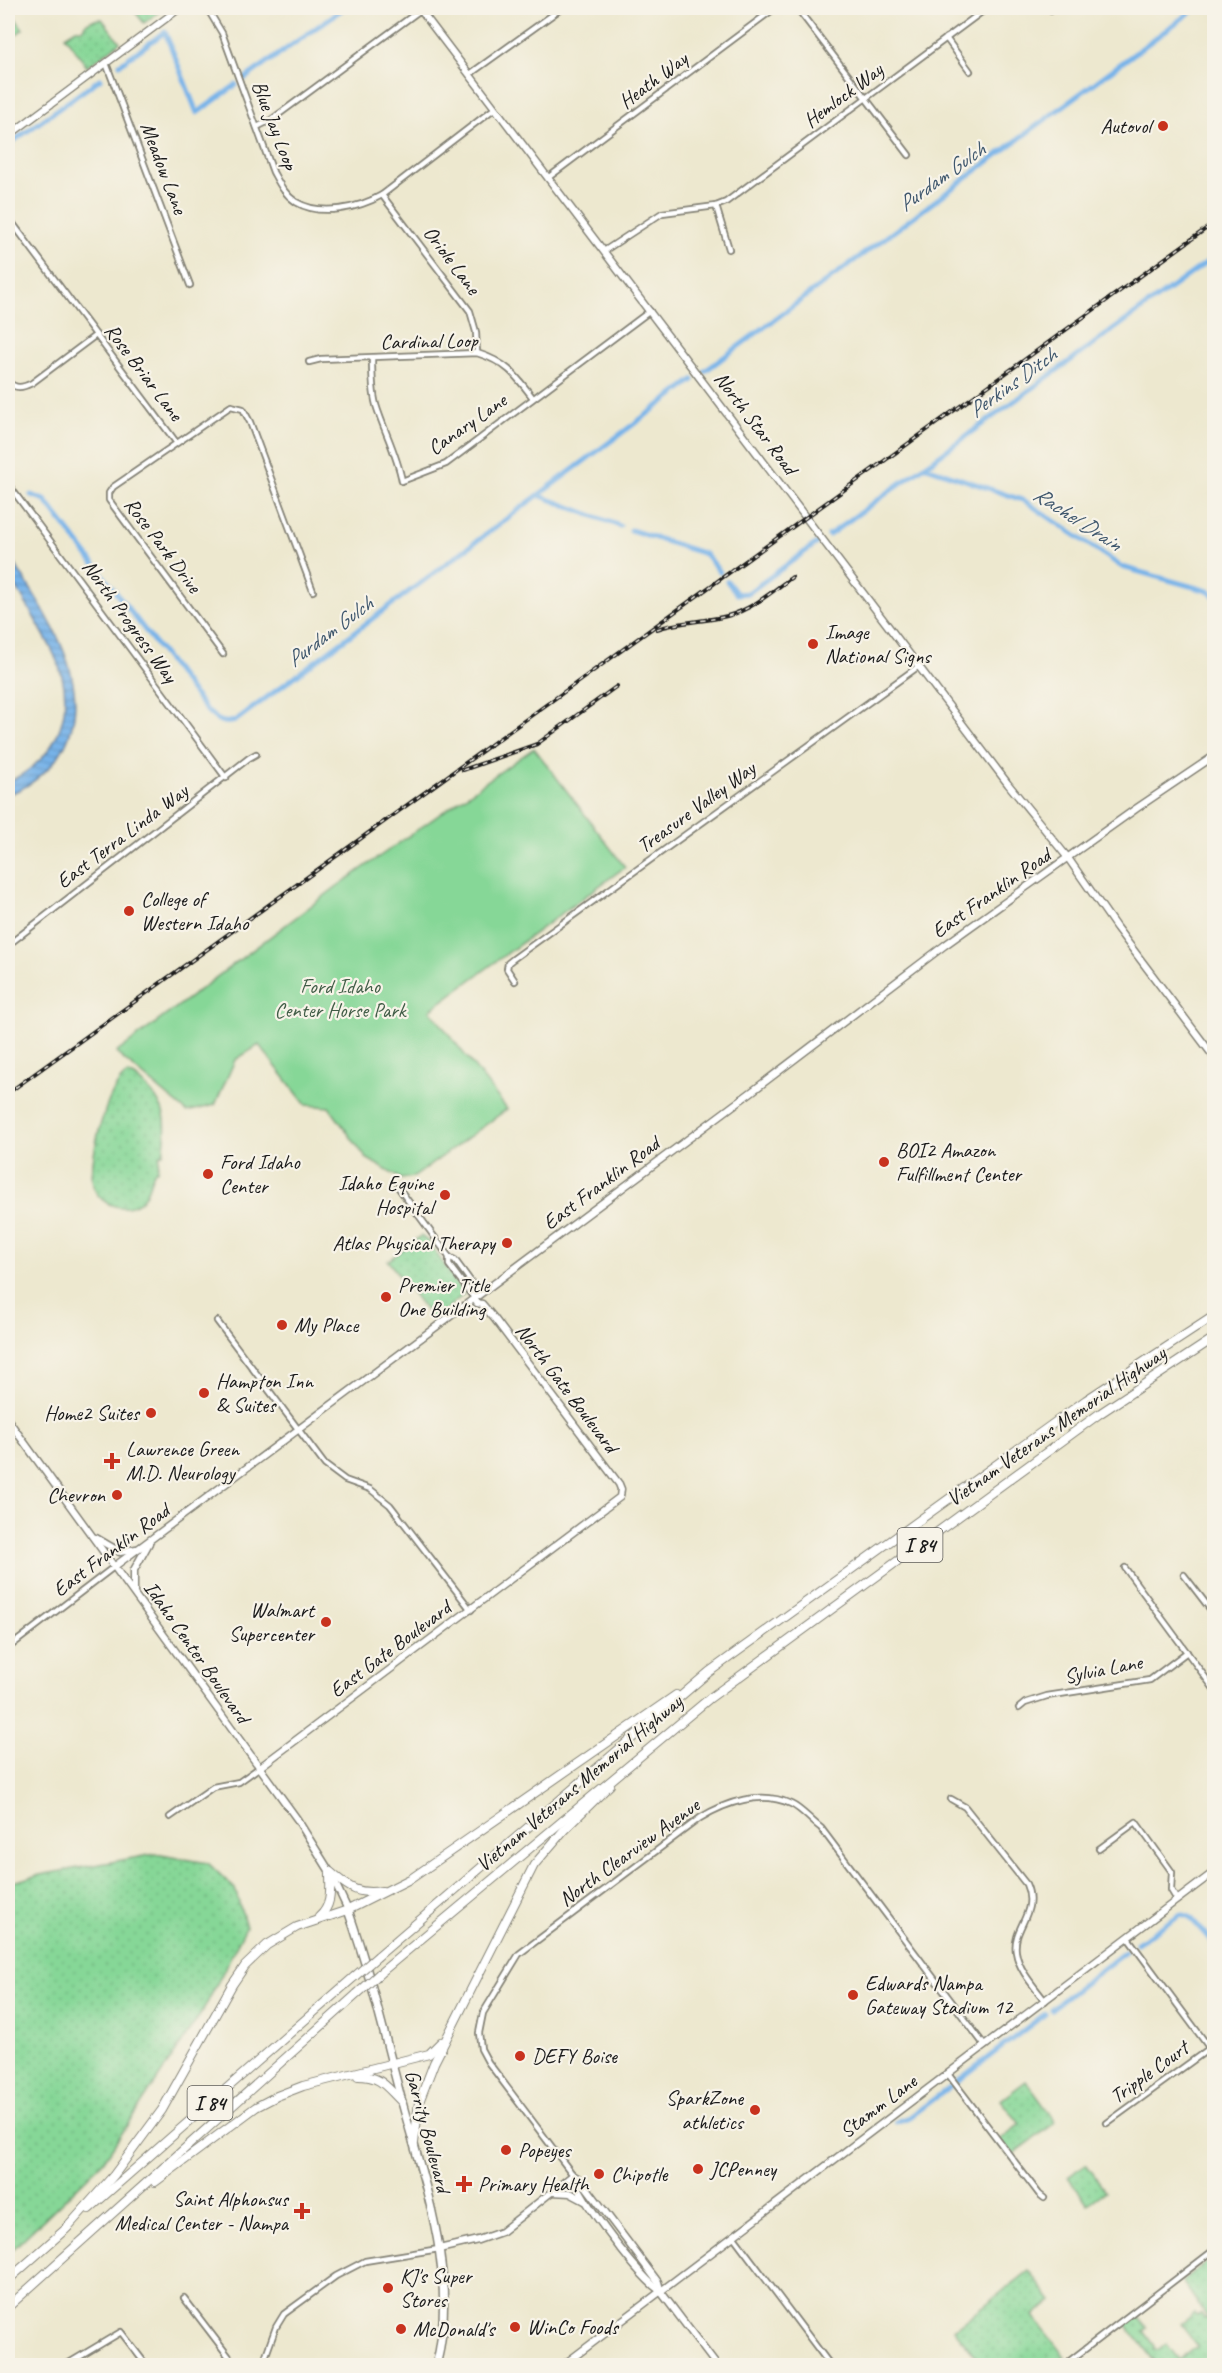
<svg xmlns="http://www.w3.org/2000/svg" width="1222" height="2373" viewBox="0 0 1222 2373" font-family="Caveat,sans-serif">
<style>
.grass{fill:url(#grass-dots);stroke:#517a5a;stroke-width:1.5}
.park{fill:#86d797;stroke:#517a5a;stroke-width:1.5}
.water{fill:url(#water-rules);stroke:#4a6882;stroke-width:1.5}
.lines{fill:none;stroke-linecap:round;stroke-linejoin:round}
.canal{stroke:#77b3e9;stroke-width:5}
.street-casing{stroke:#848276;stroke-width:8}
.secondary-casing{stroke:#848276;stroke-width:9}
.primary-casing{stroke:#848276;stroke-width:10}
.highway-casing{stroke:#848276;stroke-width:10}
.street{stroke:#fff;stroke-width:4.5}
.secondary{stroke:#fff;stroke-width:6}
.primary{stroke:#fff;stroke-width:7}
.highway{stroke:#fff;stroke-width:8}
.rail-casing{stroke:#1c1c1c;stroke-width:4}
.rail{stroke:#f7f3e8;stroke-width:1.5;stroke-dasharray:4.5;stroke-linecap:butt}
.highway-bridge-casing{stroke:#848276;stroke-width:10;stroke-linecap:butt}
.highway-bridge{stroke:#fff;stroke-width:8}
.poi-dot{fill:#c8321e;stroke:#f7f3e8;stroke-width:2}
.labels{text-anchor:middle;stroke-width:4.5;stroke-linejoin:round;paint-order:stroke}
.shield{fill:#f7f3e8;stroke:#5e5c59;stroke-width:1.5}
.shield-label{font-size:20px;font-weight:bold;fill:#1c1c1c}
.street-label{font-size:21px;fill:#1c1c1c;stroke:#f7f3e8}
.poi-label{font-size:21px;fill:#1c1c1c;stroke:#f7f3e8;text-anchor:start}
.park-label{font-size:21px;fill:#415d47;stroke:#f7f3e8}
.water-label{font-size:22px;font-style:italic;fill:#40586e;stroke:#f7f3e8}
</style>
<defs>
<pattern id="grass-dots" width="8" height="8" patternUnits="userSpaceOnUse" patternTransform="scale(1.5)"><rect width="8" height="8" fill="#86d797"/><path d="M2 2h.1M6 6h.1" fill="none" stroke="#73b882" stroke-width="1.8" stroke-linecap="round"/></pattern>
<pattern id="water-rules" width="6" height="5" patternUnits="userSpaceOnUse" patternTransform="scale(1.5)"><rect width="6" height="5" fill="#77b3e9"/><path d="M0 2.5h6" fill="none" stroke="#6699c7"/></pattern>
</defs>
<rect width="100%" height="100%" fill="#f7f3e8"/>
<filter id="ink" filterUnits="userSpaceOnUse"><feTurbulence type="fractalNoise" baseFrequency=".0167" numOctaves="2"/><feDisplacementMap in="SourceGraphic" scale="12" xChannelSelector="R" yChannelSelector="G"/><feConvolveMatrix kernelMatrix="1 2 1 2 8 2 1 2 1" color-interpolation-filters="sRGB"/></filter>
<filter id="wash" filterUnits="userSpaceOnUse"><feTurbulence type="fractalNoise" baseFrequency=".008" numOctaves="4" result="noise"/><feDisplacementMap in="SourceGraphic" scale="24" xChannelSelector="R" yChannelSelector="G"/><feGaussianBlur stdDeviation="1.35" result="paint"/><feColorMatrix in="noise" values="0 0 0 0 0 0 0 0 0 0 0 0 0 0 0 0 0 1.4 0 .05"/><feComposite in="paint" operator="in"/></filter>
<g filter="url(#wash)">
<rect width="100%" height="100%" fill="#ede8cf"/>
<g class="grass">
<polygon points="8,8 23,29 8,41"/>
<polygon points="132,8 164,8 144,23"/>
<polygon points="102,19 120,42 87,67 65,36 76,29 83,29 85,24 93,20"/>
<path d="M 128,1074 C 135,1076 139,1080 144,1085 C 168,1106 168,1124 163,1154 L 160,1154 L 157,1170 L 155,1170 C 150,1180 149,1191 142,1200 C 126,1215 98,1205 93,1185 C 88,1162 106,1085 128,1074 Z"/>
<polygon points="421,1236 428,1241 464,1294 433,1320 388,1261"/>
<polygon points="155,1854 208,1863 235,1889 246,1927 204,2009 103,2162 8,2254 8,1883 40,1875"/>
<polygon points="1026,2081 1056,2122 1011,2156 999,2140 1020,2124 1001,2100"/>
<polygon points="1086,2164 1106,2191 1088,2204 1068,2177"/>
<polygon points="1214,2257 1214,2365 1157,2365 1126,2324 1137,2315 1147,2328 1144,2331 1155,2346 1154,2350 1158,2350 1166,2343 1179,2360 1198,2346 1181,2324 1195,2313 1197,2316 1201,2314 1205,2319 1208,2318 1182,2281"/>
<polygon points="1029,2271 1052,2301 1033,2316 1065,2357 1054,2365 982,2365 954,2329"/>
</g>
<polygon class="park" points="534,748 625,867 430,1010 507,1109 414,1177 401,1179 366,1158 329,1107 306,1105 259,1045 235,1060 215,1105 187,1112 116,1053 336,887"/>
<path class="water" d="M 8,553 C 43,610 105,689 58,757 C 46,773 27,789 8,794 L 8,782 C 61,757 79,705 53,652 C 43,632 32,614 21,595 C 17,588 9,579 8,571 C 6,566 7,559 8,553 Z"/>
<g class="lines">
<g class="canal">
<polyline points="120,64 165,32 197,113 236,85"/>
<polyline points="244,79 344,8"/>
<polyline points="8,145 100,79"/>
<polyline points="705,371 1196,8"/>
<polyline points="924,466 1025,501 1122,567 1208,591 1214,596"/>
<path d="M 31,495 L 45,500 L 206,710 C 216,719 221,725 235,721 L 693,380"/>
<polyline points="538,495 620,526"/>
<polyline points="631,530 705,554 720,572"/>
<polyline points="829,535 1214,257"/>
<polyline points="727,581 737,594 748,593 817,543"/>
<polyline points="1137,1943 1181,1914 1190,1917 1214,1944"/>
<polyline points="1051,2009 1125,1952"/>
<polyline points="955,2083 1045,2014"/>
<polyline points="896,2122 910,2117 950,2087"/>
</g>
</g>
</g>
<g filter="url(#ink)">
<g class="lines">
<defs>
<g id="street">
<path d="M 207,8 L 222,33 L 273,172 C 279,183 284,194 296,202 C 321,217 359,208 382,195 L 495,108"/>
<polyline points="797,8 909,155"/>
<polyline points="1049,8 1051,10"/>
<polyline points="946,38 970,71"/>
<polyline points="106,63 190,285"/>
<polyline points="470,74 562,8"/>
<polyline points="257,127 271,120 423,8"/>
<polyline points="549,177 775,8"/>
<polyline points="382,195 470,311 476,332 477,353"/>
<polyline points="716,206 729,249"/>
<polyline points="8,217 176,442"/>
<polyline points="604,251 662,213 716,206 726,202 987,8"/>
<path d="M 372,358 C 372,374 372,390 376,405 C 384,431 397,454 402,481 L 446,464 L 650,311"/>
<path d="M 309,362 L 321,359 L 477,353 C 506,362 515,374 533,398"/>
<path d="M 8,382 C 16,389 22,388 32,383 L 96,335"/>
<polyline points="8,484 226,778"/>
<polyline points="223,654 109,500 109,493 113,487 231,406 243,409 250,422 313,591"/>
<polyline points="8,945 249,758 256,754"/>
<polyline points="515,981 507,969 508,963 513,959 919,666"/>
<polyline points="398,1187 449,1257 455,1260 480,1294"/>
<polyline points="449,1257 449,1265 474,1298"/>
<polyline points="217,1321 325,1465 345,1480 370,1489 390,1505 471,1610"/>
<polyline points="1125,1568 1214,1689"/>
<polyline points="1184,1575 1214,1614"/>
<polyline points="8,1648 115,1566"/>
<polyline points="1019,1708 1025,1703 1047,1696 1150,1680 1187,1652"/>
<path d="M 951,1799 L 965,1807 L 1026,1884 C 1039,1913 1012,1927 1016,1952 C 1019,1971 1034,1986 1045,2001"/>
<polyline points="170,1817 213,1787 239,1782 260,1767"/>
<polyline points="1099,1849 1136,1822 1172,1872 1171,1890 1177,1900"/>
<polyline points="1128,1938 1214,2054"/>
<polyline points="948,2074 1039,2194 1044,2198"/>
<polyline points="1107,2123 1210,2048"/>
<path d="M 573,2175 L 488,2062 L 481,2049 L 479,2033 L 483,2013 L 519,1954 L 700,1818 C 726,1802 761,1790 791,1804 C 802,1809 811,1821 821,1828 L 985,2046"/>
<polyline points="734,2237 831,2366"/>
<polyline points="184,2298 236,2366"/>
<polyline points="64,2366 121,2332 147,2366"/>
<polyline points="262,2366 276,2327 284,2314 336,2276 365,2261 439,2249"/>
<polyline points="1063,2366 1214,2250"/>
</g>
<g id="secondary">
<polyline points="419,8 1008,784 1068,858 1116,927 1214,1057"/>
<polyline points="8,136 180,8"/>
<polyline points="8,1420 297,1819 330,1872 348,1910"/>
<polyline points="96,1538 120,1552 136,1549"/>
<polyline points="115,1566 754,1090 945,945 1137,808 1214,756"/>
<polyline points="134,1592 134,1570 149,1543"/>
<polyline points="260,1767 620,1497 621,1489 619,1484 494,1318 482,1304 477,1303 474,1298"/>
<polyline points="573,2175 581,2180 658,2282 661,2292 717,2366"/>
<path d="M 573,2175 C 578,2197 642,2281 661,2291"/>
<polyline points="552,2192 570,2193 585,2201"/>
<polyline points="439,2249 478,2240 501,2232 573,2175"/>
<polyline points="562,2366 1214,1872"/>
</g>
<path id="primary" d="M 348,1910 C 370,1973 385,2038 402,2102 C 425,2187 459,2277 436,2366"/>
<g id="highway">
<path d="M 330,1872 C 349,1887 356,1895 382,1891"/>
<path d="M 319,1917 C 333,1905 330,1889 330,1872"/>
<polyline points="378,1956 709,1672 1086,1400 1214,1316"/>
<polyline points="379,1974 710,1698 1099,1414 1214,1338"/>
<path d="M 358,2076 C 382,2076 386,2087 402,2102"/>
<polyline points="414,2143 419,2102 434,2063 534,1865 564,1830 610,1785"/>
<polyline points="155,2182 256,2107 277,2096 303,2086 429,2054 441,2042"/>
<polyline points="89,2209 354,1977"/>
<polyline points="65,2230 114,2175 162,2110 232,1985 245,1966 267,1945 297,1927 348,1910 412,1878 676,1695"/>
<polyline points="8,2280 68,2227"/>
<polyline points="8,2307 357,1994"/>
</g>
</defs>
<use href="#street" class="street-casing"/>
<use href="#secondary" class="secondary-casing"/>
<use href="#primary" class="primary-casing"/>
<use href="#highway" class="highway-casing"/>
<use href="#street" class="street"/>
<use href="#secondary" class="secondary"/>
<use href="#primary" class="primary"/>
<use href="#highway" class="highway"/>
<defs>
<g id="rail">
<path d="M 657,629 C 680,621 704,622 727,616 C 751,610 772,592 792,577"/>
<polyline points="463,770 537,744 617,686"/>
<polyline points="8,1093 1214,223"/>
</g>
</defs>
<use href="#rail" class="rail-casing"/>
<use href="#rail" class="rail"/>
<defs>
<g id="highway-bridge">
<polyline points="354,1977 378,1956"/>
<polyline points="357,1994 379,1974"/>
</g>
</defs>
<use href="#highway-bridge" class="highway-bridge-casing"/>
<use href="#highway-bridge" class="highway-bridge"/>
</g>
</g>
<g class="poi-dot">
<circle cx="1163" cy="126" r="6"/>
<circle cx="813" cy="644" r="6"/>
<circle cx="129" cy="911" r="6"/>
<circle cx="884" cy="1162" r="6"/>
<circle cx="208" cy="1174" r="6"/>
<circle cx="445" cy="1195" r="6"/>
<circle cx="507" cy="1243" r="6"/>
<circle cx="386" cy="1297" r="6"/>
<circle cx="282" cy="1325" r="6"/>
<circle cx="204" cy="1393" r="6"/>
<circle cx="151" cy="1413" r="6"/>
<path d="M109 1452h6v6h6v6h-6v6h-6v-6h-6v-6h6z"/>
<circle cx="117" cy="1495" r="6"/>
<circle cx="326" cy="1622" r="6"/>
<circle cx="853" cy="1995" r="6"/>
<circle cx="520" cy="2056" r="6"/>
<circle cx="755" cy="2110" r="6"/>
<circle cx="506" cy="2150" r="6"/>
<circle cx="698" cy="2169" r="6"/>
<circle cx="599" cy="2174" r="6"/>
<path d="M461 2175h6v6h6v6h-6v6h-6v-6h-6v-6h6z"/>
<path d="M299 2202h6v6h6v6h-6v6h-6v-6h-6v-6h6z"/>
<circle cx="388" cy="2288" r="6"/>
<circle cx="515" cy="2327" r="6"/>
<circle cx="401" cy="2329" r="6"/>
</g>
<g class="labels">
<g class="shield">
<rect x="897.5" y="1528" width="45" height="34" rx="4.5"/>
<rect x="187.5" y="2086" width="45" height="34" rx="4.5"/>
</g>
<g class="shield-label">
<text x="920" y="1552">I 84</text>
<text x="210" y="2110">I 84</text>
</g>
<g class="street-label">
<text transform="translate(653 80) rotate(-37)" y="7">Heath Way</text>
<text transform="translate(843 95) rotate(-37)" y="7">Hemlock Way</text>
<text transform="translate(275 125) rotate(69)" y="7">Blue Jay Loop</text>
<text transform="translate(164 168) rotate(69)" y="7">Meadow Lane</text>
<text transform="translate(452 260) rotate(53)" y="7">Oriole Lane</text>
<text transform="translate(429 341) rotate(-1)" y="7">Cardinal Loop</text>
<text transform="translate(144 372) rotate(53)" y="7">Rose Briar Lane</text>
<text transform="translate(756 423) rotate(53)" y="7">North Star Road</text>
<text transform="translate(467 424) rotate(-35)" y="7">Canary Lane</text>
<text transform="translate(163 545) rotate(53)" y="7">Rose Park Drive</text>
<text transform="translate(130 621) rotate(54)" y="7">North Progress Way</text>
<text transform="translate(696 807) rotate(-36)" y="7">Treasure Valley Way</text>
<text transform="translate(122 836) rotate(-37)" y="7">East Terra Linda Way</text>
<text transform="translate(991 893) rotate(-35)" y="7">East Franklin Road</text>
<text transform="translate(601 1183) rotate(-37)" y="7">East Franklin Road</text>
<text transform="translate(567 1388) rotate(53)" y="7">North Gate Boulevard</text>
<text transform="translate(1056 1426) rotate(-35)" y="7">Vietnam Veterans Memorial Highway</text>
<text transform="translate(111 1550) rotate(-37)" y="7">East Franklin Road</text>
<text transform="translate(390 1649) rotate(-37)" y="7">East Gate Boulevard</text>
<text transform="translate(197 1652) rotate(55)" y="7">Idaho Center Boulevard</text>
<text transform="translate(1103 1669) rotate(-11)" y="7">Sylvia Lane</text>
<text transform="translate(579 1783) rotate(-40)" y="7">Vietnam Veterans Memorial Highway</text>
<text transform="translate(629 1852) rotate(-36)" y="7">North Clearview Avenue</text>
<text transform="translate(1149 2072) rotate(-36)" y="7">Tripple Court</text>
<text transform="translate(878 2106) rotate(-37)" y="7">Stamm Lane</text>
<text transform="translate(428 2131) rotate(75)" y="7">Garrity Boulevard</text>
</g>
<g class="poi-label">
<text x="1151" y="133" text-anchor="end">Autovol</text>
<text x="825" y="639">Image<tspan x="825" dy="24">National Signs</tspan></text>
<text x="141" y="906">College of<tspan x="141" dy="24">Western Idaho</tspan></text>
<text x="896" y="1157">BOI2 Amazon<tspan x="896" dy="24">Fulfillment Center</tspan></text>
<text x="220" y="1169">Ford Idaho<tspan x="220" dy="24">Center</tspan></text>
<text x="433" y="1190" text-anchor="end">Idaho Equine<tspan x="433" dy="24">Hospital</tspan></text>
<text x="495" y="1250" text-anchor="end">Atlas Physical Therapy</text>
<text x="398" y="1292">Premier Title<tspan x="398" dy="24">One Building</tspan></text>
<text x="294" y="1332">My Place</text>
<text x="216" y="1388">Hampton Inn<tspan x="216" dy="24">&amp; Suites</tspan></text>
<text x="139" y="1420" text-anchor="end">Home2 Suites</text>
<text x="126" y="1456">Lawrence Green<tspan x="126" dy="24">M.D. Neurology</tspan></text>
<text x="105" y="1502" text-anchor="end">Chevron</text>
<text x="314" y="1617" text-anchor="end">Walmart<tspan x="314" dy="24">Supercenter</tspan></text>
<text x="865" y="1990">Edwards Nampa<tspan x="865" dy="24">Gateway Stadium 12</tspan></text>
<text x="532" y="2063">DEFY Boise</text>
<text x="743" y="2105" text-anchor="end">SparkZone<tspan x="743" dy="24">athletics</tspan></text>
<text x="518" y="2157">Popeyes</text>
<text x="710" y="2176">JCPenney</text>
<text x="611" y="2181">Chipotle</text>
<text x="478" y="2191">Primary Health</text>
<text x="288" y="2206" text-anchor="end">Saint Alphonsus<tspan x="288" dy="24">Medical Center - Nampa</tspan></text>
<text x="400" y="2283">KJ's Super<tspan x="400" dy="24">Stores</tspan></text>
<text x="527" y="2334">WinCo Foods</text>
<text x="413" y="2336">McDonald's</text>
</g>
<g class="park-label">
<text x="340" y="993">Ford Idaho<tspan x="340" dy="24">Center Horse Park</tspan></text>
</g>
<g class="water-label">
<text transform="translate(941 176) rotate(-36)" y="8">Purdam Gulch</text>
<text transform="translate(1012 382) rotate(-36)" y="8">Perkins Ditch</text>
<text transform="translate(1078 518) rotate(33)" y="8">Rachel Drain</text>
<text transform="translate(329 631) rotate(-37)" y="8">Purdam Gulch</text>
</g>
</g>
<rect width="1222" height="2373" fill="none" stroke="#f7f3e8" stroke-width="30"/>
</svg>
